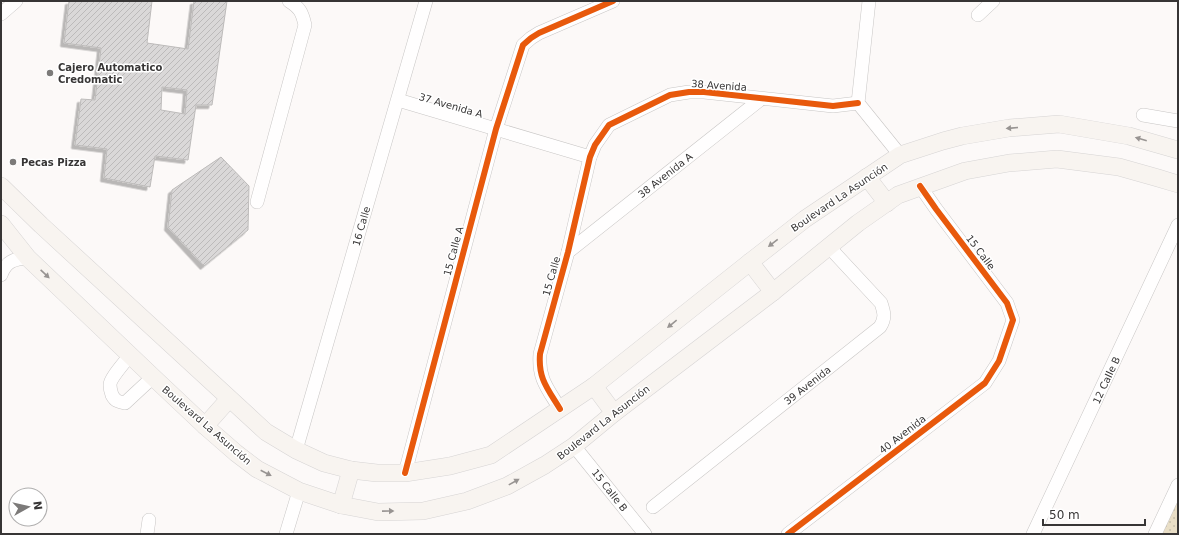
<svg xmlns="http://www.w3.org/2000/svg" width="1179" height="535" viewBox="0 0 1179 535" font-family="'DejaVu Sans',sans-serif">
<style>
.park{fill:url(#park-dots)}
.building{fill:url(#building-hatch);stroke:#bdbbba;fill-rule:evenodd;filter:url(#shadow)}
.lines{fill:none;stroke-linecap:round;stroke-linejoin:round}
.minor-casing{stroke:#c8c6c5;stroke-width:14}
.major-casing{stroke:#d6d4d4;stroke-width:18}
.minor{stroke:#fffefe;stroke-width:13}
.major{stroke:#f8f4f0;stroke-width:17}
.cycleway-casing{stroke:#fff;stroke-width:8}
.cycleway{stroke:#e8590c;stroke-width:6}
.oneway{fill:#989492}
.poi-dot{fill:#7c7a79;stroke:#fff;stroke-width:1.5}
.labels{text-anchor:middle;stroke-width:3;stroke-linejoin:round;paint-order:stroke}
.poi-label{font-size:10px;font-weight:bold;fill:#373535;stroke:#fff;text-anchor:start}
.street-label{font-size:10px;fill:#373535;stroke:#fff}
</style>
<defs>
<pattern id="park-dots" width="8" height="8" patternUnits="userSpaceOnUse"><rect width="8" height="8" fill="#e9dec6"/><path d="M2 2h.1M6 6h.1" fill="none" stroke="#c8bfab" stroke-width="1.8" stroke-linecap="round"/></pattern>
<pattern id="building-hatch" width="6" height="6" patternUnits="userSpaceOnUse"><rect width="6" height="6" fill="#dad8d8"/><path d="M-1 1l2-2M0 6l6-6M5 7l2-2" fill="none" stroke="#bcbaba"/></pattern>
<filter id="shadow"><feDropShadow dx="-3.5" dy="3.5" stdDeviation="0" flood-color="#0004"/></filter>
</defs>
<rect width="100%" height="100%" fill="#fcf9f8"/>
<polygon class="park" points="1178,497 1178,534 1161,534"/>
<g class="building">
<path d="M 69,1 L 152,1 L 147,43 L 188,49 L 194,1 L 227,1 L 212,105 L 196,105 L 188,160 L 155,156 L 150,187 L 104,178 L 107,149 L 75,145 L 81,99 L 95,100 L 101,48 L 64,43 ZM 162,87 L 187,90 L 185,114 L 161,110 Z"/>
<polygon points="221,157 249,186 248,230 204,266 168,227 172,190"/>
</g>
<g class="lines">
<defs>
<g id="minor">
<polyline points="869,1 858,103 900,155"/>
<polyline points="1,14 16,1"/>
<polyline points="978,15 993,1"/>
<polyline points="398,100 590,157"/>
<polyline points="1143,115 1178,121"/>
<path d="M 257,202 L 305,25 C 302,12 300,8 289,1"/>
<polyline points="568,252 761,99"/>
<path d="M 1,275 C 6,261 14,259 28,258"/>
<path d="M 130,355 C 126,361 110,378 110,385 C 110,388 111,392 112,395 C 115,401 119,402 125,403 L 153,377"/>
<path d="M 560,409 C 548,389 538,379 540,354 L 568,252 L 590,157 L 595,145 L 609,125 L 670,95 L 689,92 L 704,92 L 833,106 L 858,103"/>
<polyline points="574,446 645,534"/>
<polyline points="296,450 426,1"/>
<polyline points="405,473 496,129 523,45 531,38 539,33 613,1"/>
<path d="M 653,507 L 880,327 C 886,318 884,312 881,303 L 829,247"/>
<polyline points="147,534 149,520"/>
<polyline points="286,534 299,491"/>
<polyline points="788,534 985,383 999,361 1013,320 1007,303 936,209 920,186"/>
<polyline points="1033,534 1178,225"/>
<polyline points="1155,534 1178,485"/>
</g>
<g id="major">
<polyline points="867,177 887,203"/>
<polyline points="1,186 41,225 266,432 296,450 324,463 351,470 377,473 405,473 450,466 491,455 594,386 750,262 805,219 900,155 943,141 962,136 1009,128 1059,124 1129,136 1178,150"/>
<polyline points="1,224 28,258 153,377 205,426 236,453 257,469 299,491 341,505 378,512 423,511 467,501 507,486 545,465 574,446 614,413 773,292 858,223 898,195 965,171 1009,163 1057,159 1119,167 1158,178 1178,184"/>
<polyline points="750,262 773,292"/>
<polyline points="594,386 614,413"/>
<polyline points="205,426 229,399"/>
<polyline points="341,505 351,470"/>
</g>
</defs>
<use href="#minor" class="minor-casing"/>
<use href="#major" class="major-casing"/>
<use href="#minor" class="minor"/>
<use href="#major" class="major"/>
<defs>
<g id="cycleway">
<path d="M 560,409 C 548,389 538,379 540,354 L 568,252 L 590,157 L 595,145 L 609,125 L 670,95 L 689,92 L 704,92 L 833,106 L 858,103"/>
<polyline points="405,473 496,129 523,45 531,38 539,33 613,1"/>
<polyline points="788,534 985,383 999,361 1013,320 1007,303 936,209 920,186"/>
</g>
</defs>
<use href="#cycleway" class="cycleway-casing"/>
<use href="#cycleway" class="cycleway"/>
</g>
<defs><path id="oneway-solid" d="M-6-.8H1V-3.2L6.5 0L1 3.2V.8H-6Z"/></defs>
<g class="oneway">
<use href="#oneway-solid" transform="translate(1012 128) rotate(175)"/>
<use href="#oneway-solid" transform="translate(1141 139) rotate(-164)"/>
<use href="#oneway-solid" transform="translate(773 243) rotate(142)"/>
<use href="#oneway-solid" transform="translate(45 274) rotate(43)"/>
<use href="#oneway-solid" transform="translate(672 324) rotate(141)"/>
<use href="#oneway-solid" transform="translate(266 473) rotate(27)"/>
<use href="#oneway-solid" transform="translate(514 482) rotate(-29)"/>
<use href="#oneway-solid" transform="translate(388 511) rotate(-1)"/>
</g>
<g class="poi-dot">
<circle cx="50" cy="73" r="4"/>
<circle cx="13" cy="162" r="4"/>
</g>
<g class="labels">
<g class="poi-label">
<text x="58" y="71">Cajero Automatico<tspan x="58" dy="12">Credomatic</tspan></text>
<text x="21" y="166">Pecas Pizza</text>
</g>
<g class="street-label">
<text transform="translate(719 85) rotate(4)" y="4">38 Avenida</text>
<text transform="translate(451 105) rotate(16)" y="4">37 Avenida A</text>
<text transform="translate(665 175) rotate(-38)" y="4">38 Avenida A</text>
<text transform="translate(839 197) rotate(-34)" y="4">Boulevard La Asunción</text>
<text transform="translate(361 226) rotate(-74)" y="4">16 Calle</text>
<text transform="translate(453 251) rotate(-75)" y="4">15 Calle A</text>
<text transform="translate(981 252) rotate(53)" y="4">15 Calle</text>
<text transform="translate(551 276) rotate(-74)" y="4">15 Calle</text>
<text transform="translate(1106 380) rotate(-65)" y="4">12 Calle B</text>
<text transform="translate(807 385) rotate(-38)" y="4">39 Avenida</text>
<text transform="translate(603 422) rotate(-38)" y="4">Boulevard La Asunción</text>
<text transform="translate(207 425) rotate(41)" y="4">Boulevard La Asunción</text>
<text transform="translate(902 434) rotate(-38)" y="4">40 Avenida</text>
<text transform="translate(610 490) rotate(52)" y="4">15 Calle B</text>
</g>
</g>
<rect width="1179" height="535" fill="none" stroke="#373535" stroke-width="4"/>
<g transform="translate(28 507) rotate(82)"><circle r="19" fill="#ffffff" stroke="#afaeae"/>
<path d="M0-3L7 15L0 10L-7 15Z" fill="#7c7a79"/>
<text y="-6" font-size="11" font-weight="bold" text-anchor="middle" fill="#373535">N</text>
</g>
<path d="M1043 519v6h102v-6" fill="none" stroke="#373535" stroke-width="2"/>
<text x="1049" y="519" font-size="12" fill="#373535" stroke="#ffffff" stroke-width="3" paint-order="stroke">50 m</text>
</svg>
